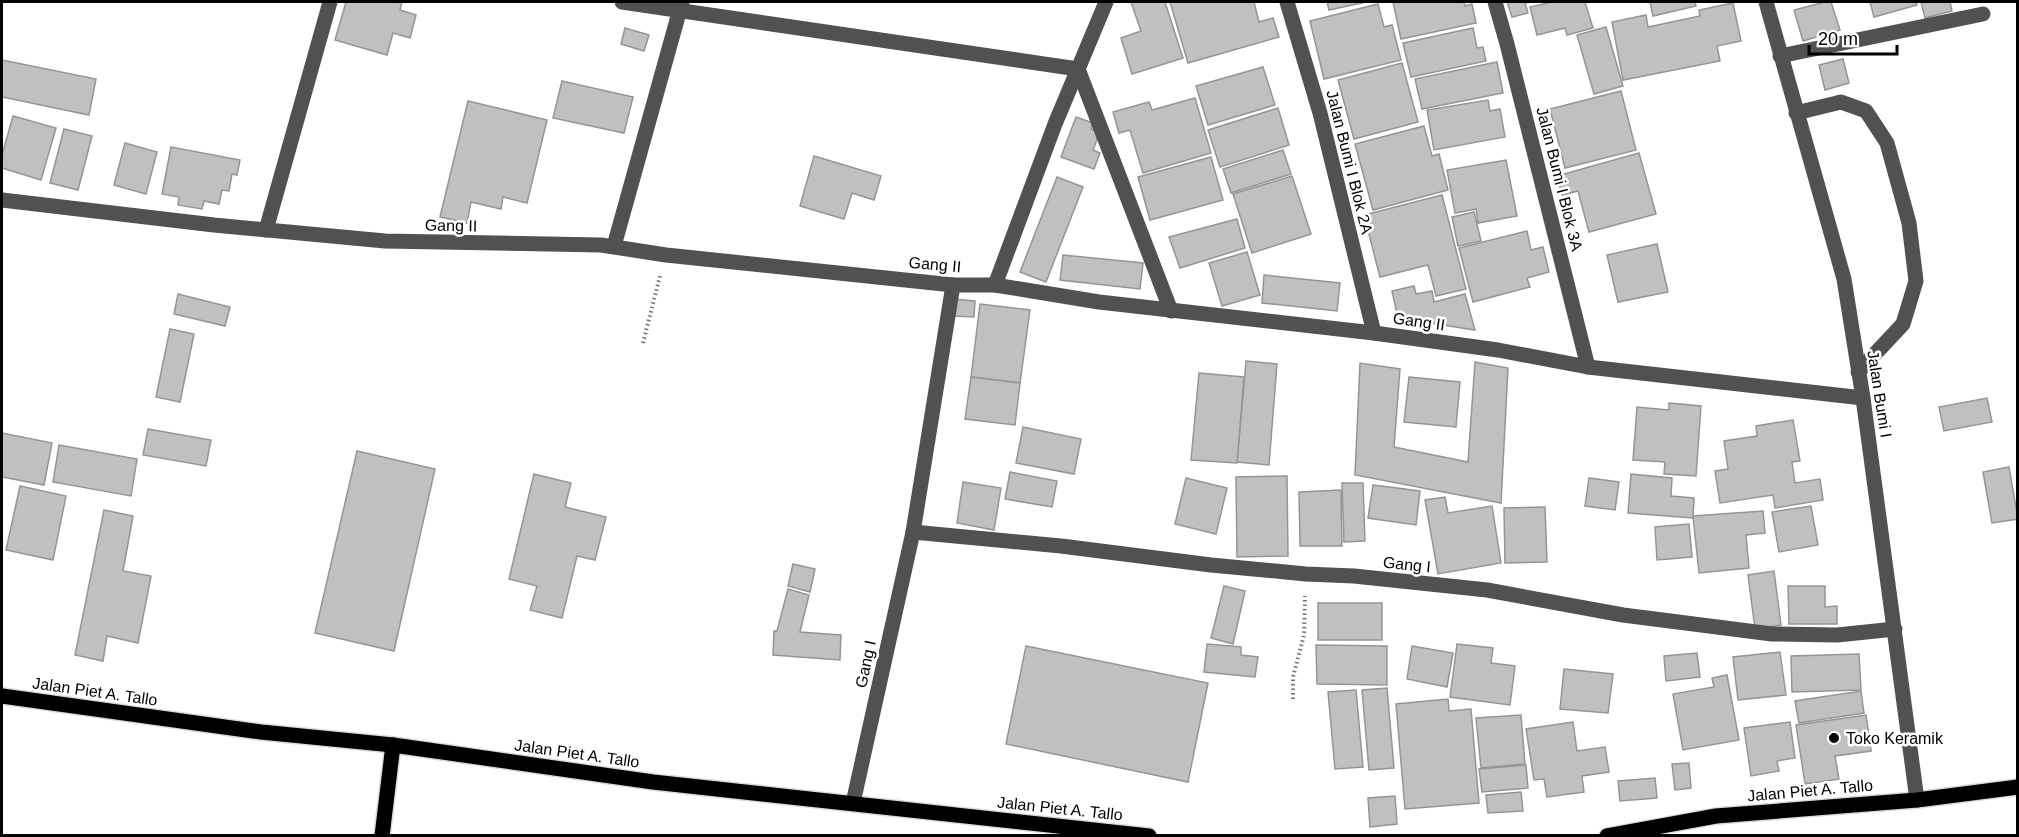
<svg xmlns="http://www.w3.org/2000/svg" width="2019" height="837" viewBox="0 0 2019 837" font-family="Helvetica,sans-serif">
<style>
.building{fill:#c0c0c0;stroke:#959595;stroke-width:1.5}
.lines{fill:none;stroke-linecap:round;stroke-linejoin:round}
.major-casing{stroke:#dbdbdb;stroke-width:18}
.path{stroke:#737373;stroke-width:4;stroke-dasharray:1.5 3;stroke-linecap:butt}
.minor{stroke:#515151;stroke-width:15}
.major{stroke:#000;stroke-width:15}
.poi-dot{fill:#000;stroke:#fff;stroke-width:2}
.labels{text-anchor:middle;stroke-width:5;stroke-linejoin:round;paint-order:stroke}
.street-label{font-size:16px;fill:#000;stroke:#fff}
.poi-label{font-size:16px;fill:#000;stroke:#fff;text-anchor:start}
</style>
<rect width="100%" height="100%" fill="#fff"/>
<g class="building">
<polygon points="346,2 402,2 400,10 416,15 410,38 393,33 387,55 335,40"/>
<polygon points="1131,2 1165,2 1183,58 1132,74 1121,38 1141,31"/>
<polygon points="1170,2 1254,2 1259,22 1273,18 1279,37 1188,63"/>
<polygon points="1327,2 1366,2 1329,10"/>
<polygon points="1393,2 1464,2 1465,6 1472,4 1476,23 1401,39"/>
<polygon points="1507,2 1530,2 1525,3 1528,13 1512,17"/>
<polygon points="1552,2 1585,2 1593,28 1567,35 1565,28 1537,35 1530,7"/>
<polygon points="1650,2 1695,2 1696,6 1653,16"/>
<polygon points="1825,2 1831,2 1840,30 1803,41 1794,10"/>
<polygon points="1870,2 1916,2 1917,5 1874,17"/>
<polygon points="1921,2 1950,2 1952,11 1925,18"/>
<polygon points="1733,3 1741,41 1717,46 1720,61 1623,80 1612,22 1646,15 1648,27 1700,16 1699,10"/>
<polygon points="1378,4 1384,27 1392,25 1401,60 1324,79 1310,21"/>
<polygon points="1606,27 1623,86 1594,94 1577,35"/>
<polygon points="625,28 649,35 644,51 621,44"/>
<polygon points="1473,28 1477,48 1483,47 1486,61 1411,77 1403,43"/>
<polygon points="1843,59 1849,83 1825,90 1819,65"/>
<polygon points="2,60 96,79 89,115 2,97"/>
<polygon points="1497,62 1503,93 1422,109 1415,79"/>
<polygon points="1402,63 1418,122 1354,139 1338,80"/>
<polygon points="1263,67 1275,105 1208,125 1196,86"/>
<polygon points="562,81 633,97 624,133 553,118"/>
<polygon points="1621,91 1636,150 1565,168 1550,109"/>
<polygon points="1195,98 1211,153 1143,173 1130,130 1119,133 1113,112 1149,102 1152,110"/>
<polygon points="1488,100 1490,111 1500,109 1505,137 1434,150 1427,110"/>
<polygon points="468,101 547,120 527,203 503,197 501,209 471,202 467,223 440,217"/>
<polygon points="1278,108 1289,145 1220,167 1208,130"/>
<polygon points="13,116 56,128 41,180 2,168 2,155"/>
<polygon points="1076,117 1093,123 1091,129 1100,132 1093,150 1100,153 1094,169 1061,157"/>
<polygon points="1424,126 1432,156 1439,154 1448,190 1373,210 1355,144"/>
<polygon points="64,129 92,136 78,190 50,183"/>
<polygon points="125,143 157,152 146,194 114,185"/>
<polygon points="171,147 240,160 237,175 232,174 229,191 222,190 219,204 204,201 202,209 178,205 179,197 162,194"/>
<polygon points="1283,150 1291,174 1231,193 1223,169"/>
<polygon points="1639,153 1656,214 1589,232 1578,191 1562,195 1557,176"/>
<polygon points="814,156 881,176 874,200 852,193 844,219 800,206"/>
<polygon points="1211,157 1223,200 1150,220 1138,177"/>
<polygon points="1506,160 1517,216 1478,223 1476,209 1455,213 1447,170"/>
<polygon points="1292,176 1311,234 1252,253 1233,194"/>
<polygon points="1057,177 1083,187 1046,282 1020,272"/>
<polygon points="1442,195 1466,289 1436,296 1428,265 1380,277 1364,215"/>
<polygon points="1474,212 1481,241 1458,246 1452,217"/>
<polygon points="1237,219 1245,248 1180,268 1169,237"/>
<polygon points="1527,231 1531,250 1543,247 1549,272 1527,278 1530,287 1473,302 1459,248"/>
<polygon points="1657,244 1668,292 1618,302 1607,255"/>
<polygon points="1247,252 1260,295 1222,306 1209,263"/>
<polygon points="1063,255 1143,263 1140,289 1060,280"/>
<polygon points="1264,275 1340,283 1337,311 1262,303"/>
<polygon points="1414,286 1416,294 1432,291 1434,302 1465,294 1475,330 1398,318 1392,291"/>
<polygon points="178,294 230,307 225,326 174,314"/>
<polygon points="953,299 975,301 974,317 953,316"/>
<polygon points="980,304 1030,310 1020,383 971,377"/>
<polygon points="170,329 194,334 180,402 156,397"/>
<polygon points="1246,361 1277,364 1269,465 1237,462"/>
<polygon points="1475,362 1508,368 1501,503 1355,475 1360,363 1400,369 1394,447 1468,462"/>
<polygon points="1199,373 1244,377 1237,463 1191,460"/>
<polygon points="971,377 1020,383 1015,425 965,419"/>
<polygon points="1409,377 1460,382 1456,427 1404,422"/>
<polygon points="1987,398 1992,422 1944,431 1939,407"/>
<polygon points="1669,403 1701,406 1696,476 1664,474 1665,462 1633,460 1637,407 1669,410"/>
<polygon points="1793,420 1800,461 1792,462 1795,483 1820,479 1823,500 1775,508 1773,495 1720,503 1715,471 1728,469 1724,441 1757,436 1756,426"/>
<polygon points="1023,427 1081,439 1074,474 1016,463"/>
<polygon points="148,429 211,440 206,466 143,455"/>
<polygon points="2,433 52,443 44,485 2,477"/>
<polygon points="59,445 137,459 131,496 53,482"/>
<polygon points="357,451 435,469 394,651 315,633"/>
<polygon points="2009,467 2018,519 1992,523 1983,472"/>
<polygon points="1010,472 1057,481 1052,507 1005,499"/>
<polygon points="534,474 571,483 565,507 606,517 595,560 577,556 562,618 530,610 537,586 509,579"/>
<polygon points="1631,474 1672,478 1671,496 1694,498 1693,518 1628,513"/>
<polygon points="1287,476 1288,556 1237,557 1236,477"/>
<polygon points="1186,478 1227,488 1216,534 1175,524"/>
<polygon points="1589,478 1619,482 1615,510 1585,506"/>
<polygon points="963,482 1001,488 994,530 957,523"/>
<polygon points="1342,483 1363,483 1365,541 1344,542"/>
<polygon points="1373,485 1420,491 1416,525 1368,518"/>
<polygon points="20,486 66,496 53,560 6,550"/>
<polygon points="1341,490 1342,546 1300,546 1299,492"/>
<polygon points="1445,497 1448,513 1492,506 1501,563 1438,574 1425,500"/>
<polygon points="1811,506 1818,545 1779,552 1772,512"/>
<polygon points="1545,507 1547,562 1505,563 1504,508"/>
<polygon points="104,510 133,516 123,571 151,576 138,643 107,636 103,661 75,655"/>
<polygon points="1763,511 1765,533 1746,535 1749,568 1699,573 1693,516"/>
<polygon points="1689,524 1692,557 1657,560 1655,527"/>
<polygon points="793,564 815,569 810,592 788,586"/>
<polygon points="1774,571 1781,625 1755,629 1748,575"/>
<polygon points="1224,586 1245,591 1233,644 1211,638"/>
<polygon points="1788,586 1825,586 1825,607 1837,606 1837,624 1789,624"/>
<polygon points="788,589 809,595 800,632 841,635 840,660 773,655 774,631 777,631"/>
<rect x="1318" y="603" width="64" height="37"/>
<polygon points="1207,644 1241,647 1241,655 1258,657 1255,677 1204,672"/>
<polygon points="1457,644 1493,648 1491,663 1515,666 1510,705 1450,697"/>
<polygon points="1316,645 1387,646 1387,685 1317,684"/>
<polygon points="1026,646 1208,683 1188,782 1006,744"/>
<polygon points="1412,646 1453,653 1447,687 1407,679"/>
<polygon points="1780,652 1786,695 1738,700 1733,657"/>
<polygon points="1697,653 1700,677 1666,681 1664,656"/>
<polygon points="1859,654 1861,690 1792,692 1791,656"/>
<polygon points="1564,669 1613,674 1608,713 1560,709"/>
<polygon points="1727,675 1739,740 1683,750 1673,694 1714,687 1712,678"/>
<polygon points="1387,688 1394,768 1369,770 1362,690"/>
<polygon points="1356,690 1363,767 1335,769 1328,692"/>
<polygon points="1861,691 1864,713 1799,723 1795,701"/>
<polygon points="1448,699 1449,711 1471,709 1479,803 1405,809 1396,704"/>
<polygon points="1521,715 1525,764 1481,768 1476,718"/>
<polygon points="1866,715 1871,751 1835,756 1839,779 1805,784 1796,725"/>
<polygon points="1573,722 1577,751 1605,747 1609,772 1582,776 1584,792 1547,797 1544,779 1534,780 1526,729"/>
<polygon points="1790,722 1795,758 1777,761 1779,771 1751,776 1744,728"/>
<polygon points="1689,763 1691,788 1675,790 1672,764"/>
<polygon points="1526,765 1528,788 1482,792 1479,769"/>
<polygon points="1655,778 1657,798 1620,801 1618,781"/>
<polygon points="1521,792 1523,811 1488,813 1486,795"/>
<polygon points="1395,796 1397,824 1370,827 1368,798"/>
</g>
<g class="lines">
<defs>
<g id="major">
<polyline points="2,696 261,732 393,745 653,782 1149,836"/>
<polyline points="382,836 393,745"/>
<polyline points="1607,836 1716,816 1917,800 2018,787"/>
</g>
</defs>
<use href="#major" class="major-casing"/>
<g class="path">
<polyline points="643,343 660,276"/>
<polyline points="1293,699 1293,677 1304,635 1305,596"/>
</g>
<g class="minor">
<polyline points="622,2 1078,69 1171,311"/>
<polyline points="1287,2 1320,113 1374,333"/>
<polyline points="1495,2 1507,44 1588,367"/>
<polyline points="1766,2 1844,279 1863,398 1917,800"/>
<polyline points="1780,56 1983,14"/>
<polyline points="1796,113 1841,102 1866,111 1887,143 1909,223 1916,281 1903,324 1858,372"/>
<polyline points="2,200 214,225 385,241 601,245 666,255 953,285 995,285 1099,302 1374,333 1498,350 1588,367 1863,398"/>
<polyline points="266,230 330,2"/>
<polyline points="614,246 682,2"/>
<polyline points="995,285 1055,124 1106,2"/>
<polyline points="913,532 1061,546 1211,565 1306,574 1354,576 1487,590 1623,615 1772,634 1837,635 1895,629"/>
<polyline points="853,803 913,532 953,285"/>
</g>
<use href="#major" class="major"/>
</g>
<circle class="poi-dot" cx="1834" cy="738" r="6"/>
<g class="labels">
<g class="street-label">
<text transform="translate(1350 162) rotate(76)" y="6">Jalan Bumi I Blok 2A</text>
<text transform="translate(1560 179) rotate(76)" y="6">Jalan Bumi I Blok 3A</text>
<text transform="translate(451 225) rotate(1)" y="6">Gang II</text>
<text transform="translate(935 264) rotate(5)" y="6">Gang II</text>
<text transform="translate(1419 321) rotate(8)" y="6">Gang II</text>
<text transform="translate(1880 394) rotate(81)" y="6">Jalan Bumi I</text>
<text transform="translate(1407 564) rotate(6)" y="6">Gang I</text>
<text transform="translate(865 664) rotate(-78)" y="6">Gang I</text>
<text transform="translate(95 691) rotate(8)" y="6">Jalan Piet A. Tallo</text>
<text transform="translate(577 753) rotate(8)" y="6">Jalan Piet A. Tallo</text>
<text transform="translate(1810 790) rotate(-5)" y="6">Jalan Piet A. Tallo</text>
<text transform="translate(1060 808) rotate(6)" y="6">Jalan Piet A. Tallo</text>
</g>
<g class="poi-label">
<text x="1846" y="744">Toko Keramik</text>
</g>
</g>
<rect width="2019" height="837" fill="none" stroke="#000000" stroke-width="6"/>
<path d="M1809 45v9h88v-9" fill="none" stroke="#000000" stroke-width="3"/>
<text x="1818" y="45" font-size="18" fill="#000000" stroke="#ffffff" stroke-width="4.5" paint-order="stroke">20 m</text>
</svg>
